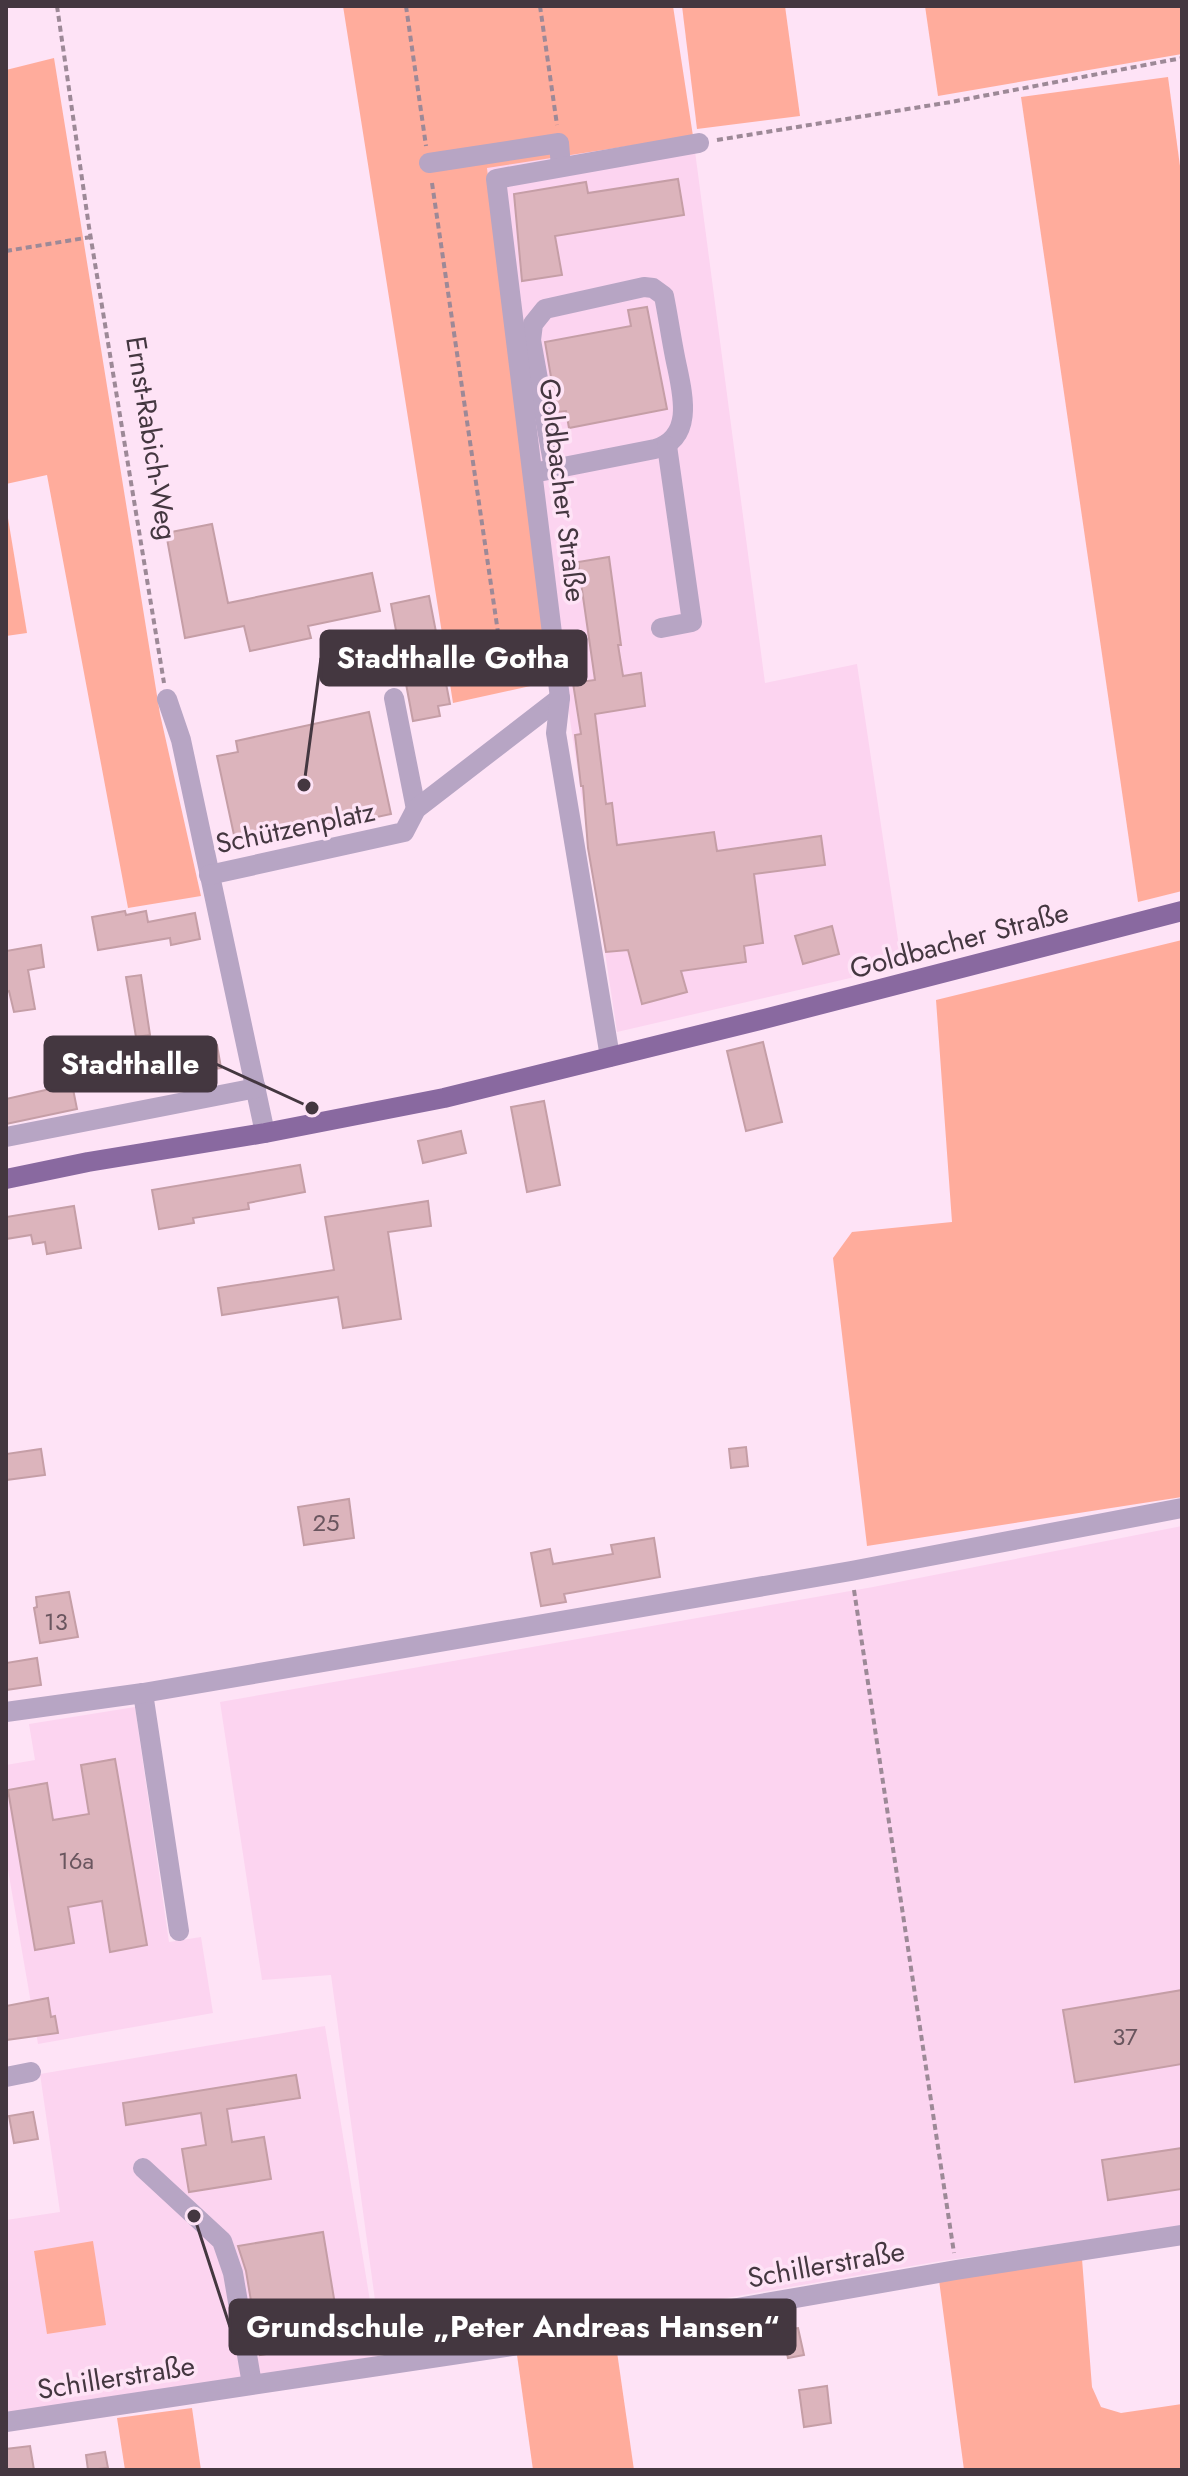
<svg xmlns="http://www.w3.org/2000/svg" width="1188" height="2476" viewBox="0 0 1188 2476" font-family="Jost,sans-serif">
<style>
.built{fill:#fcd4f0}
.green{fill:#ffac9c}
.building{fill:#dcb4bc;stroke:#c59ea6;stroke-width:2}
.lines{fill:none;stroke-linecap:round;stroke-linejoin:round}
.path{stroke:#9d8997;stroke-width:4;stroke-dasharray:6 4;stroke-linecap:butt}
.minor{stroke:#b7a5c4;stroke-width:20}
.major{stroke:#8969a0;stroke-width:20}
.labels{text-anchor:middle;stroke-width:7;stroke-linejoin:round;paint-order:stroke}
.number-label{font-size:24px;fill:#6a565f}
.street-label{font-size:28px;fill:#443740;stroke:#fee3f6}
.leader{fill:none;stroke:#443740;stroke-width:3}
.callout-dot{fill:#443740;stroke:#fee3f6;stroke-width:3}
.callout{fill:#443740;stroke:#443740;stroke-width:3}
.callout-label{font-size:30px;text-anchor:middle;font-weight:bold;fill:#fff}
</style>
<rect width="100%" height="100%" fill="#fee3f6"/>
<g class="built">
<polygon points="693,136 765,683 857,664 902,966 617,1032 564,680 553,681 487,167"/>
<polygon points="1182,1526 1182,2226 935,2262 513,2335 382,2352 331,1975 262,1980 220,1702 873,1587"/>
<polygon points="135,1707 169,1942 201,1937 213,2013 38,2044 6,1858 6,1765 35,1760 29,1724"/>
<polygon points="325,2026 379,2356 6,2414 6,2220 60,2212 40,2074"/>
</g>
<g class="green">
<polygon points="343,6 673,6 693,136 487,168 553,681 453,703"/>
<polygon points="682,6 785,6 800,116 697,129"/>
<polygon points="925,6 1182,6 1182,54 938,96"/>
<polygon points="54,58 160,714 201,896 128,908 47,475 6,484 6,70"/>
<polygon points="1168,77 1182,181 1182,891 1138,902 1021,97"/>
<polygon points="6,506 27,633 6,636"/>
<polygon points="1182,940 1182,1497 867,1546 833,1258 852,1232 952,1222 936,1000"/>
<polygon points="93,2241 106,2325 47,2334 34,2251"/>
<polygon points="1082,2259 1092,2387 1101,2407 1121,2413 1182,2404 1182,2470 964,2470 939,2280"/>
<polygon points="615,2338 634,2470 533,2470 517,2355"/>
<polygon points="192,2408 201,2470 125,2470 117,2418"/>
</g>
<g class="building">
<polygon points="678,179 684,215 555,236 562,275 522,281 514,194 586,182 588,193"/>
<polygon points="647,307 667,409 569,428 566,411 557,412 545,342 631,326 628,310"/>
<polygon points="212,524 228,603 372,573 380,611 308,626 311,638 250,651 244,626 185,638 166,533"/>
<polygon points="609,557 621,645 618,645 623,676 641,673 645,706 595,714 606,804 612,803 617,845 714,832 717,851 821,836 825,865 754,874 763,943 744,946 746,962 681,971 687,992 642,1004 628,950 606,952 588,848 583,786 581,786 575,735 581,734 573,683 595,680 578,562"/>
<polygon points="429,596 450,704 438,706 440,716 413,721 391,604"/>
<polygon points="369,712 391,814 255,843 252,831 234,835 217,756 238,752 236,741"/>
<polygon points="125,911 126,915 146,911 148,922 195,913 200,939 171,945 170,938 98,950 92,917"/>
<polygon points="832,926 839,954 803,964 795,936"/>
<polygon points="41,945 44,967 28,970 35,1009 14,1012 9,991 6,992 6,951"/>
<polygon points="141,975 150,1035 136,1037 126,977"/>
<polygon points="763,1042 782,1122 746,1131 727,1051"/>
<polygon points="217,1045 221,1068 190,1073 186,1050"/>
<polygon points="72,1084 77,1109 6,1124 6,1099"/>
<polygon points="544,1101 560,1185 527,1192 511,1107"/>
<polygon points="461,1131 466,1153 423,1163 418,1141"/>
<polygon points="300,1165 305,1192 248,1203 249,1209 193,1218 194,1223 159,1229 152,1190"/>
<polygon points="428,1201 431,1226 388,1232 401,1319 343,1328 338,1297 222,1315 218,1288 334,1270 325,1217"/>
<polygon points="74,1206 81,1248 47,1254 45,1242 33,1244 31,1235 6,1239 6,1217"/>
<polygon points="746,1447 748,1466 731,1468 729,1449"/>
<polygon points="41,1449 45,1475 6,1480 6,1454"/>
<polygon points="349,1499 354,1538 304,1545 298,1507"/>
<polygon points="654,1538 660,1577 564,1594 566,1602 541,1606 531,1553 550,1549 553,1564 613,1554 611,1545"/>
<polygon points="69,1592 78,1637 40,1643 34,1608 37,1607 36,1597"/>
<polygon points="37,1658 41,1685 6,1690 6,1663"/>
<polygon points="115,1759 147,1945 110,1952 102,1901 68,1907 74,1943 35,1950 8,1790 47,1783 53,1820 89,1814 81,1765"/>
<polygon points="1182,1990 1182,2064 1075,2082 1063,2010"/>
<polygon points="48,1998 51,2017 55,2016 58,2033 6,2040 6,2006"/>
<polygon points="296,2075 300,2098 227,2109 232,2142 264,2137 271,2179 189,2192 182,2149 206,2145 201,2113 126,2125 123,2103"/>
<polygon points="33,2112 38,2139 14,2143 9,2116"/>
<polygon points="1182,2148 1182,2189 1108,2200 1102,2160"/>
<polygon points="323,2232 341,2341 260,2355 246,2271 238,2246"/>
<polygon points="798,2328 804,2355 788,2358 782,2330"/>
<polygon points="827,2386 831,2423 804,2427 799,2390"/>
<polygon points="30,2446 34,2470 6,2470 6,2449"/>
<polygon points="105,2452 108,2468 88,2470 86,2455"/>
</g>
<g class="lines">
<g class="path">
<polyline points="57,6 89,227 164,683"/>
<polyline points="406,6 426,146"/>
<polyline points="540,6 557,125"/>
<polyline points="717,140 951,102 1182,58"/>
<polyline points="432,183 505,680"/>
<polyline points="6,251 91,237"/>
<polyline points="854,1590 954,2253"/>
</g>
<g class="minor">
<polyline points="429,163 559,143 561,167"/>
<path d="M 533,473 L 655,449 C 697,437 681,388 675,357 C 671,337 668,316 664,296 L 653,288 L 644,287 L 545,309 L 533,324 L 531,340 L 554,468"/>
<polyline points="661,628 692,622 667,446"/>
<polyline points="394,698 416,809"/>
<polyline points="167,699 181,740 265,1133"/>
<polyline points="209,875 404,832 416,809 560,698"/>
<polyline points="610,1057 556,733 560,698 496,179 699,143"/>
<polyline points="6,1137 256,1088"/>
<polyline points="143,1693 179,1931"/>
<polyline points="6,1712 143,1693 851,1571 1182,1508"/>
<polyline points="6,2077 31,2072"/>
<polyline points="143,2168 222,2241 233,2273 252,2384"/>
<polyline points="6,2422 565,2338 956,2270 1182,2235"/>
</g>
<polyline class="major" points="6,1179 88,1162 265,1133 444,1098 760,1020 1182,911"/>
</g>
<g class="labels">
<g class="number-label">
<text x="326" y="1531">25</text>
<text x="56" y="1630">13</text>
<text x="76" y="1869">16a</text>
<text x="1125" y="2045">37</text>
</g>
<g class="street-label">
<text transform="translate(152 438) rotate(81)" y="10">Ernst-Rabich-Weg</text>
<text transform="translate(563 490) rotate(83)" y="10">Goldbacher Straße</text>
<text transform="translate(295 827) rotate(-12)" y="10">Schützenplatz</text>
<text transform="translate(959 940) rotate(-15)" y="10">Goldbacher Straße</text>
<text transform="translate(826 2264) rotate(-10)" y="10">Schillerstraße</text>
<text transform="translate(116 2377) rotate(-9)" y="10">Schillerstraße</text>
</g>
</g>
<path class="leader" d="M304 785L321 658M312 1108L216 1064M194 2216L230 2327"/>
<g class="callout-dot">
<circle cx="304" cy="785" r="8"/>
<circle cx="312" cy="1108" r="8"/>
<circle cx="194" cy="2216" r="8"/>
</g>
<g class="callout">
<rect x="321" y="631" width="265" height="54" rx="8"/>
<rect x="45" y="1037" width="171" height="54" rx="8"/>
<rect x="230" y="2300" width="565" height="54" rx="8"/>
</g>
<g class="callout-label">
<text x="453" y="668">Stadthalle Gotha</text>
<text x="130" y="1074">Stadthalle</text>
<text x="513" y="2337">Grundschule „Peter Andreas Hansen“</text>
</g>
<rect width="1188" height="2476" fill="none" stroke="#443740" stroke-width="16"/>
</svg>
